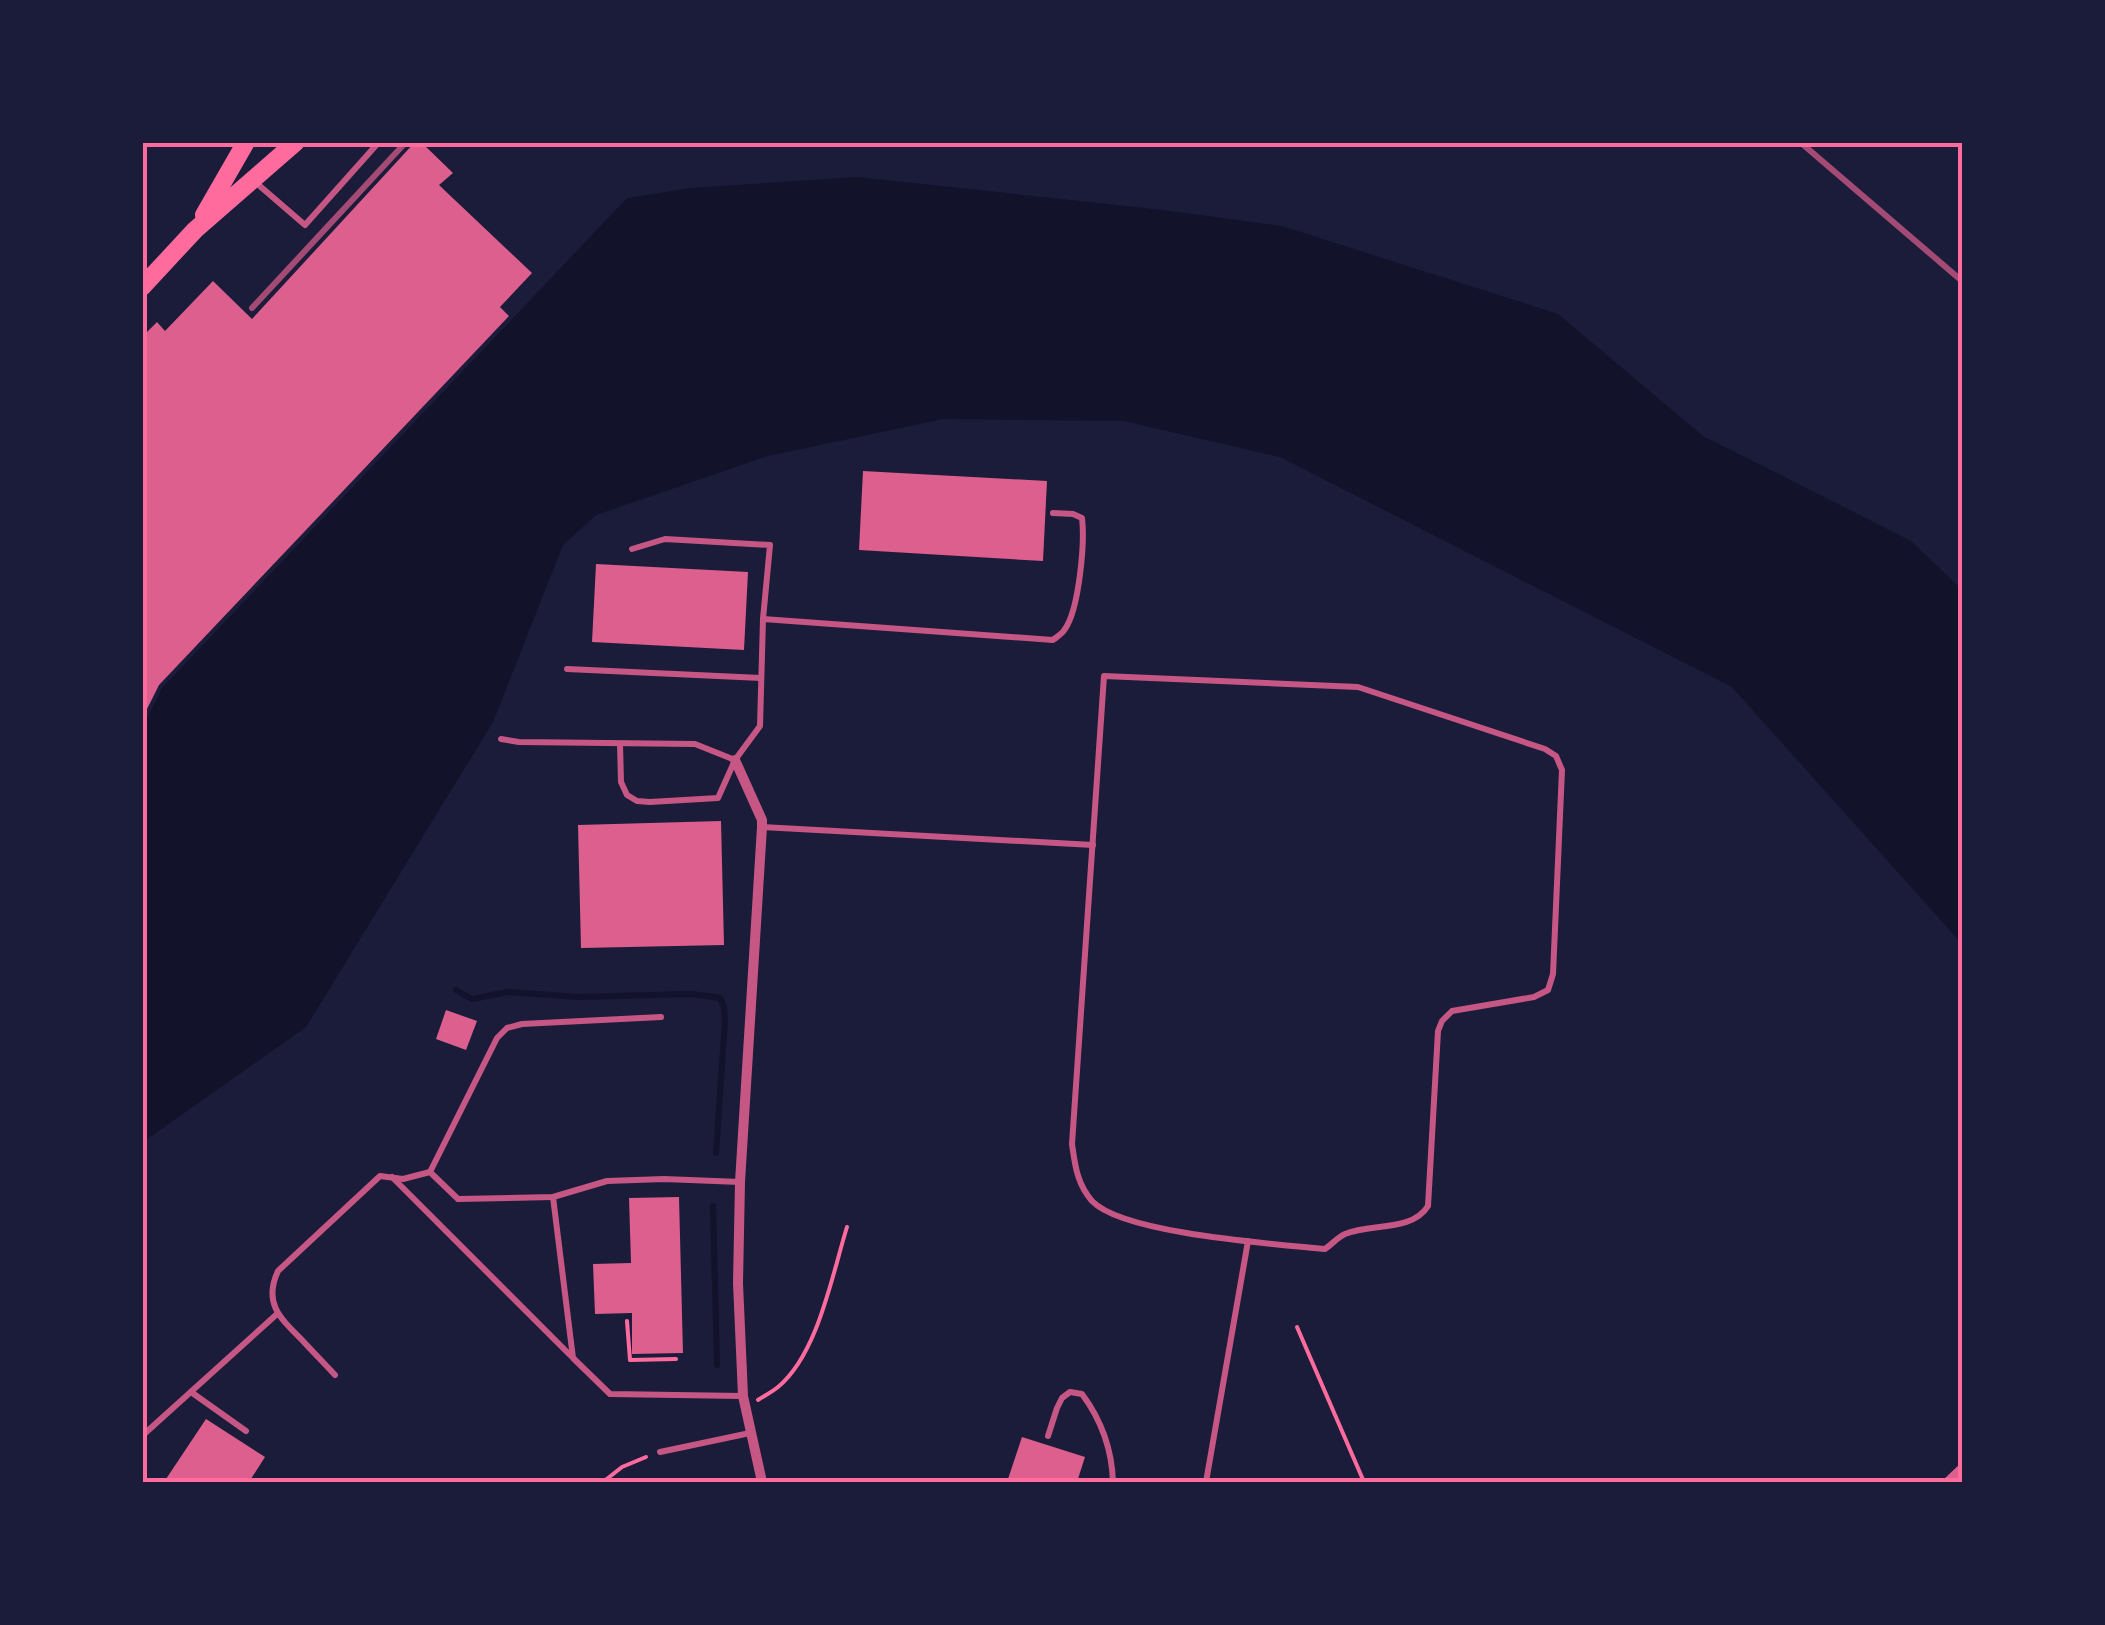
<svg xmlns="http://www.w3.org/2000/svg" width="2105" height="1625" viewBox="0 0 2105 1625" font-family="'Source Sans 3',sans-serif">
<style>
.water{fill:#12122b}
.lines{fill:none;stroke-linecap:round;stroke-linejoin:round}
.stream{stroke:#12122b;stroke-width:6}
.building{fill:#dd5f8e}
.path{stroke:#ff6b9d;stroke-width:4}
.service{stroke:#c65784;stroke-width:6}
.minor{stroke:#c65784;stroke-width:10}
.secondary{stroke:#ff6b9d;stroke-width:18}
.rail{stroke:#a44b75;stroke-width:6}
.neatline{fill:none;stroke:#ff6b9d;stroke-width:4}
</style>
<rect width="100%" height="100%" fill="#1b1b3a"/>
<polygon class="water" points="857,177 1163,210 1282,226 1558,314 1703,436 1911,541 1962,590 1962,944 1732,687 1280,457 1124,421 943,419 768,456 596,515 563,545 493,722 306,1027 143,1142 142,729 162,688 627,198 691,188"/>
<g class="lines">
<g class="stream">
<polyline points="456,990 472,999 508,992 578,997 692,994 720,998 724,1007 725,1021 716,1153"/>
<polyline points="713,1206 717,1365"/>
</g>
</g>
<g class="building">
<polygon points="415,142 421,142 453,173 439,185 532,273 500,307 509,316 159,685 142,719 142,337 157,322 165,331 213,281 252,319"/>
<polygon points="863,471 1047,481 1043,561 859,550"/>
<polygon points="596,564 748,572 744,650 592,642"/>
<polygon points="721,821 724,945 581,948 578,825"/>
<polygon points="446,1010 477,1021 466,1050 436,1039"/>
<polygon points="679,1197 683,1353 632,1354 632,1313 595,1314 593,1264 631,1263 629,1198"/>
<polygon points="206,1419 265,1457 249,1482 164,1482"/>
<polygon points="1022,1437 1085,1457 1077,1482 1007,1482"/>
<polygon points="1962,1462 1962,1482 1945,1482 1943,1480"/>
</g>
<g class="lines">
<g class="path">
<polyline points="627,1321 630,1360 676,1359"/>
<polyline points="1297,1327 1364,1482"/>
<path d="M 758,1400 C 764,1396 772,1392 778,1387 C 818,1354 832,1275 847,1227"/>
<polyline points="603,1482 622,1467 646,1457"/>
</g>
<g class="service">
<polyline points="254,181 305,225 379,142"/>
<path d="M 763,619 L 1053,640 C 1058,636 1062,634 1065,629 C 1079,609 1085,543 1082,518 L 1073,514 L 1053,513"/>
<polyline points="567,669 761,678"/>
<path d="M 1104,676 L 1358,687 L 1545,749 L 1556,756 L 1562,770 L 1553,974 L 1548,990 L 1534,997 L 1452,1011 L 1442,1021 L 1438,1031 L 1428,1206 C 1412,1232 1371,1223 1345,1234 C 1338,1237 1331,1245 1325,1249 C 1276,1244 1123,1234 1092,1201 C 1077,1184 1075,1165 1072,1144 Z"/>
<polyline points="501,739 519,742 695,744 735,760"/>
<polyline points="620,744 621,782 627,795 637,801 650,802 718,798 735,760 760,726 763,619 770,545 665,539 632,549"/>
<polyline points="762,827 1093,845"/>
<polyline points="661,1017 522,1024 507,1028 497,1038 430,1172 458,1199 553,1197 607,1181 664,1179 740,1182"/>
<polyline points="392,1177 571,1356"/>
<polyline points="553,1197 573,1358 610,1394 742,1396"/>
<path d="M 335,1375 C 324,1363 313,1352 302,1340 C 280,1318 263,1303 278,1271 L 380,1176 L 403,1179 L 430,1172"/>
<polyline points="191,1392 246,1431"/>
<polyline points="142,1436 277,1314"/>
<path d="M 1048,1436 L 1057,1408 L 1062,1398 L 1070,1392 L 1082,1394 C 1102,1421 1112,1450 1113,1482"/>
<polyline points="660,1452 750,1433"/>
<polyline points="1206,1482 1248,1241"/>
</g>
<polyline class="minor" points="735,760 762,820 762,827 740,1182 738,1283 743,1396 762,1482"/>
<g class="secondary">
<polyline points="204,215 246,142"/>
<polyline points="142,287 195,230 296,142"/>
</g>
<g class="rail">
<polyline points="1800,142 1962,281"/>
<polyline points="252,308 406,142"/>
</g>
</g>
<rect width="2105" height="1625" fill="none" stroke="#1b1b3a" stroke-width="290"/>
<rect x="145" y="145" width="1815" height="1335" class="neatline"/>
</svg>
